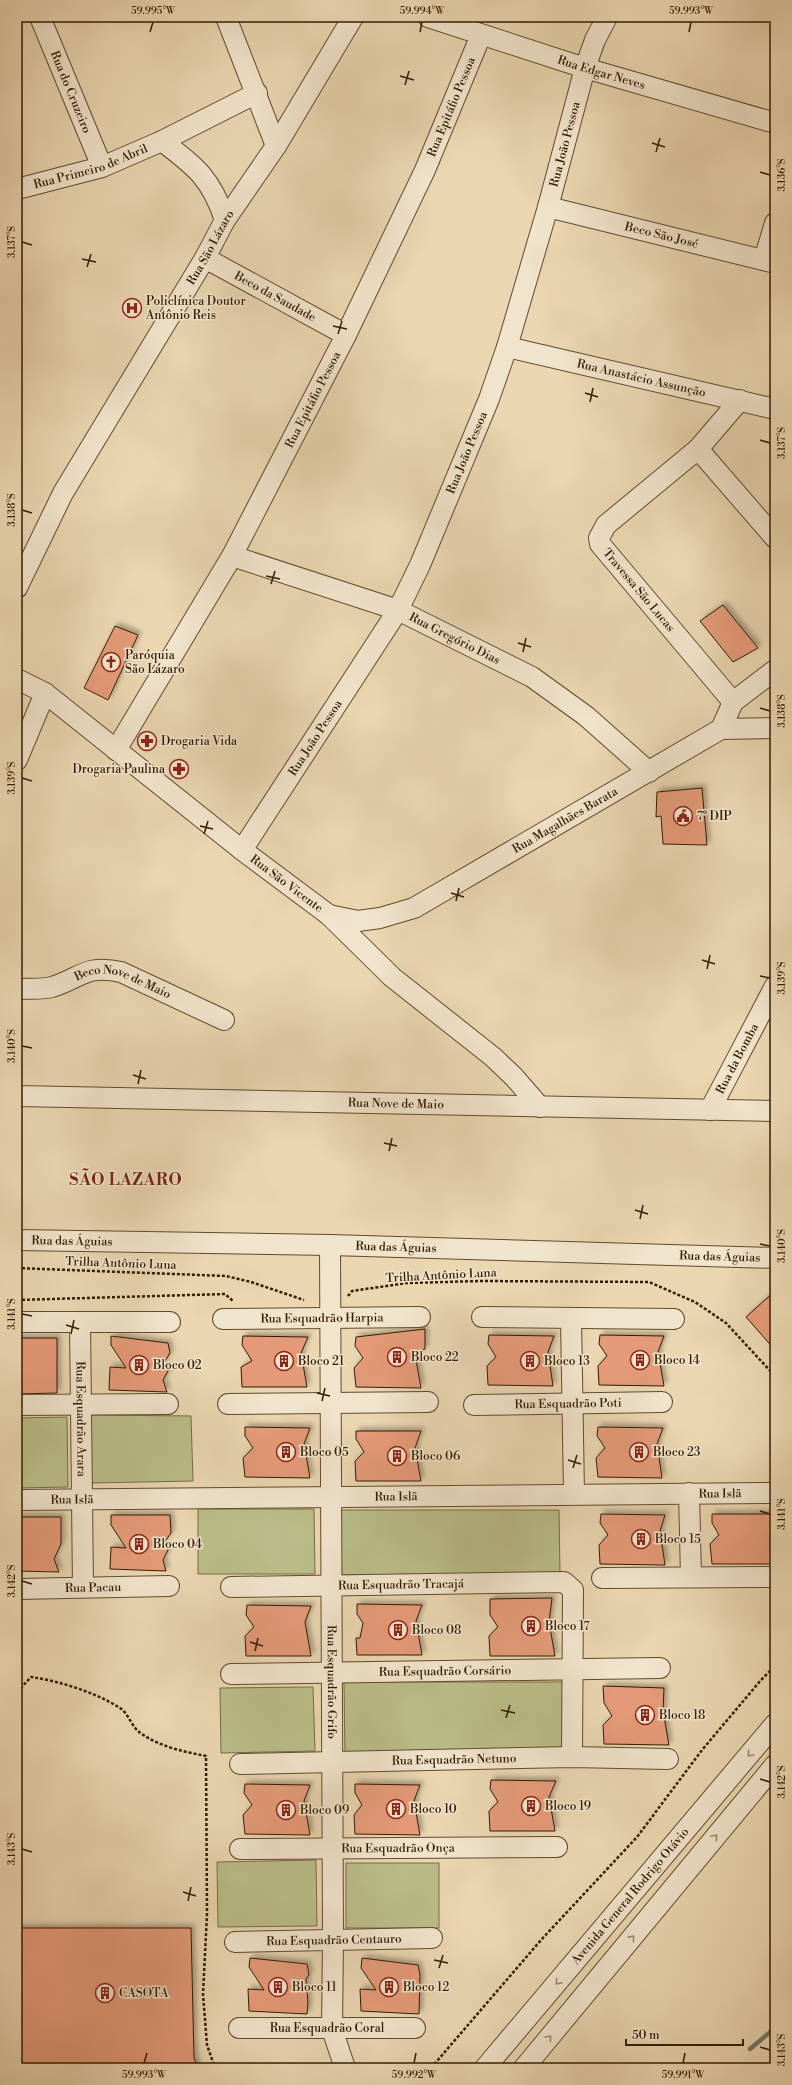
<svg xmlns="http://www.w3.org/2000/svg" width="792" height="2085" viewBox="0 0 792 2085" font-family="'Libre Bodoni',serif">
<style>
.green{fill:#babd89;stroke:#766c44}
.lines{fill:none;stroke-linecap:round;stroke-linejoin:round}
.stream{stroke:#70796a;stroke-width:4.5}
.building{fill:#e49a78;stroke:#331b00;filter:url(#shadow)}
.minor-casing{stroke:#614a2c;stroke-width:22}
.path{stroke:#331b00;stroke-width:2.5;stroke-dasharray:3 2;stroke-linecap:butt}
.minor{stroke:#f1e4cc;stroke-width:20}
.oneway{stroke:#9c8a70}
.ticks{fill:none;stroke:#331b00;stroke-width:1.5}
.labels{text-anchor:middle;stroke-width:3;stroke-linejoin:round;paint-order:stroke}
.street-label{font-size:12px;fill:#331b00;stroke:#f1e4cc}
.poi-label{font-size:12px;fill:#331b00;stroke:#f1e4cc;text-anchor:start}
.district-label{font-size:16px;font-weight:bold;letter-spacing:1px;fill:#7a1f14;stroke:#f1e4cc}
.neatline{fill:none;stroke:#331b00;stroke-width:1.5}
.ticks-label{font-size:10px;text-anchor:middle;fill:#331b00}
</style>
<defs>
<filter id="shadow"><feDropShadow dx="3.5" dy="-3.5" stdDeviation="2" flood-color="#0004"/></filter>
</defs>
<rect width="100%" height="100%" fill="#ead6b1"/>
<filter id="stains"><feTurbulence type="fractalNoise" baseFrequency=".005" numOctaves="4"/><feColorMatrix values="0 0 0 0 .2 0 0 0 0 .09 0 0 0 0 .02 0 0 0 .5 -.17"/></filter>
<radialGradient id="worn" r=".72"><stop offset=".6" stop-color="#630" stop-opacity="0"/><stop offset="1" stop-color="#630" stop-opacity=".3"/></radialGradient>
<g class="green">
<polygon points="91,1415 191,1416 193,1481 90,1483"/>
<polygon points="67,1417 68,1487 17,1488 17,1418"/>
<polygon points="198,1509 314,1509 315,1574 198,1574"/>
<polygon points="339,1510 559,1510 560,1575 339,1575"/>
<polygon points="344,1682 563,1682 564,1760 345,1760"/>
<polygon points="313,1687 315,1751 221,1753 220,1688"/>
<polygon points="316,1860 317,1926 218,1927 217,1862"/>
<rect x="346" y="1863" width="93" height="65"/>
</g>
<g class="lines">
<polyline class="stream" points="750,2049 775,2028"/>
</g>
<g class="building">
<polygon points="723,605 758,648 733,662 700,621"/>
<polygon points="115,626 138,635 108,700 84,688"/>
<polygon points="702,788 707,845 663,844 661,816 656,817 657,792"/>
<polygon points="775,1291 775,1350 746,1317"/>
<polygon points="425,1329 425,1349 415,1354 421,1388 356,1387 354,1368 363,1358 355,1346 356,1337"/>
<polygon points="489,1335 554,1336 548,1352 553,1386 488,1385 487,1366 496,1357 488,1344"/>
<polygon points="600,1335 664,1336 658,1352 664,1386 599,1385 598,1366 607,1356 599,1344"/>
<polygon points="111,1336 168,1343 170,1353 160,1369 169,1369 163,1380 167,1392 109,1390 110,1367 126,1368 111,1345"/>
<polygon points="243,1336 308,1337 301,1353 307,1387 242,1387 241,1367 252,1361 242,1345"/>
<polygon points="17,1338 57,1338 57,1393 17,1394"/>
<polygon points="245,1427 310,1428 304,1444 310,1478 245,1477 243,1458 253,1448 245,1436"/>
<polygon points="598,1427 663,1428 657,1444 662,1478 598,1477 596,1458 605,1448 597,1436"/>
<polygon points="356,1431 421,1431 415,1448 421,1481 356,1481 355,1461 364,1452 356,1439"/>
<polygon points="601,1514 665,1515 660,1531 665,1565 600,1564 599,1545 608,1535 600,1523"/>
<polygon points="712,1514 775,1514 771,1531 775,1564 712,1564 710,1544 719,1535 712,1523"/>
<polygon points="111,1515 170,1515 171,1533 160,1548 169,1548 163,1560 166,1571 110,1569 111,1547 126,1548 111,1525"/>
<polygon points="17,1517 61,1517 61,1544 54,1559 59,1572 17,1571"/>
<polygon points="552,1598 549,1622 555,1656 490,1656 489,1636 498,1627 490,1615 490,1599"/>
<polygon points="357,1604 422,1605 416,1621 422,1655 357,1655 356,1638 360,1638 363,1623 357,1614"/>
<polygon points="247,1605 311,1606 305,1622 311,1656 246,1656 245,1636 254,1627 246,1615"/>
<polygon points="603,1686 664,1688 663,1711 669,1745 604,1744 603,1725 612,1716 604,1703"/>
<polygon points="491,1780 556,1781 549,1797 555,1831 490,1831 489,1811 498,1802 490,1789"/>
<polygon points="245,1784 310,1785 304,1801 310,1835 245,1834 243,1815 252,1805 244,1793"/>
<polygon points="355,1784 420,1785 414,1801 420,1835 355,1834 354,1815 362,1805 355,1793"/>
<polygon points="17,1928 191,1928 194,2058 198,2068 17,2068"/>
<polygon points="250,1958 307,1964 309,1975 306,1979 308,2003 307,2014 249,2011 248,1989 264,1990 249,1967"/>
<polygon points="362,1958 418,1965 420,1975 419,2014 361,2011 360,1989 376,1990 361,1968"/>
</g>
<g class="lines">
<defs>
<g id="minor">
<path id="s1" d="M 40,17 L 102,167"/>
<polyline points="226,17 276,146"/>
<path id="s2" d="M 428,17 L 585,68 L 775,123"/>
<path d="M 162,141 C 196,167 211,178 225,220"/>
<path id="s3" d="M 17,189 L 102,167 L 162,141 L 257,93"/>
<path id="s4" d="M 548,207 L 775,263"/>
<path id="s5" d="M 205,258 L 346,335"/>
<polyline points="764,260 775,223"/>
<path id="s6" d="M 507,347 L 775,409"/>
<polyline points="698,449 775,538"/>
<path id="s7" d="M 232,556 L 398,610 L 532,677 L 586,716 L 649,772"/>
<path id="s8" d="M 17,588 L 63,493 L 205,258 L 225,220 L 276,146 L 353,17"/>
<path id="s9" d="M 17,679 L 45,693 L 242,850 L 329,915 L 392,977 L 493,1057 L 514,1077 L 540,1107"/>
<polyline points="733,702 600,544 599,538 606,525 698,449 740,400"/>
<polyline points="721,729 775,728"/>
<path id="s10" d="M 116,750 L 232,556 L 346,335 L 425,170 L 481,35"/>
<polyline points="17,760 45,693"/>
<path id="s11" d="M 242,850 L 398,610 L 420,565 L 489,399 L 507,347 L 548,207 L 585,68 L 595,40 L 607,17"/>
<path id="s12" d="M 329,915 L 358,921 L 380,918 L 414,908 L 721,729 L 733,702 L 775,670"/>
<path id="s13" d="M 17,989 C 28,988 41,990 52,987 C 81,978 86,964 121,972 L 224,1020"/>
<path id="s14" d="M 17,1096 L 775,1111"/>
<path id="s15" d="M 710,1110 L 775,986"/>
<path id="s16" d="M 17,1240 L 330,1245 L 775,1258"/>
<path id="s17" d="M 330,1245 L 333,1940 L 332,2029 L 345,2068"/>
<polyline points="482,1317 674,1319"/>
<polyline points="571,1318 574,1494"/>
<path id="s18" d="M 223,1319 L 420,1317"/>
<polyline points="17,1322 170,1322"/>
<path id="s19" d="M 80,1322 L 83,1587"/>
<polyline points="228,1404 428,1402"/>
<polyline points="17,1405 168,1404"/>
<path id="s20" d="M 474,1405 L 662,1402"/>
<polyline points="689,1493 691,1577"/>
<path id="s21" d="M 17,1500 L 775,1493"/>
<polyline points="602,1578 775,1577"/>
<path id="s22" d="M 231,1587 L 564,1582 L 573,1590 L 572,1757"/>
<path id="s23" d="M 17,1589 L 169,1586"/>
<path id="s24" d="M 231,1674 L 660,1668"/>
<path id="s25" d="M 240,1764 L 572,1757 L 668,1759"/>
<path id="s26" d="M 240,1849 L 557,1847"/>
<path id="s27" d="M 235,1942 L 432,1938"/>
<path id="s28" d="M 239,2028 L 415,2028"/>
<path id="s29" d="M 485,2068 L 775,1724"/>
<polyline points="524,2068 775,1765"/>
</g>
</defs>
<use href="#minor" class="minor-casing"/>
<g class="path">
<polyline points="17,1268 226,1276 251,1282 304,1300"/>
<polyline points="348,1296 352,1291 407,1283 481,1281 649,1282 695,1302 726,1323 775,1376"/>
<polyline points="17,1300 225,1294 233,1301"/>
<path d="M 17,1692 L 31,1677 C 59,1681 95,1692 120,1708 C 128,1713 131,1725 138,1731 C 156,1746 185,1752 206,1756 L 207,1914 L 203,1994 L 207,2045 L 215,2068"/>
<polyline points="431,2068 541,1940 637,1837 702,1750 761,1680 775,1666"/>
</g>
<use href="#minor" class="minor"/>
</g>
<defs><path id="oneway-chevron" d="M-2-3.5L2.5 0L-2 3.5" fill="none" stroke-width="1.6" stroke-linecap="round" stroke-linejoin="round"/></defs>
<g class="oneway">
<use href="#oneway-chevron" transform="translate(750 1754) rotate(130)"/>
<use href="#oneway-chevron" transform="translate(715 1837) rotate(-50)"/>
<use href="#oneway-chevron" transform="translate(632 1938) rotate(-50)"/>
<use href="#oneway-chevron" transform="translate(558 1982) rotate(130)"/>
<use href="#oneway-chevron" transform="translate(549 2038) rotate(-50)"/>
</g>
<path class="ticks" d="M 150,32 L 153,22M 420,32 L 422,22M 689,32 L 691,22M 400,76 L 414,80M 405,85 L 409,71M 652,143 L 665,147M 656,152 L 660,138M 760,172 L 770,175M 22,242 L 32,245M 82,259 L 96,262M 87,267 L 91,254M 333,326 L 347,329M 338,334 L 342,321M 585,393 L 598,397M 590,402 L 593,388M 760,440 L 770,443M 22,510 L 32,513M 266,576 L 280,579M 271,584 L 275,571M 518,643 L 531,647M 523,652 L 526,638M 760,708 L 770,711M 22,778 L 32,781M 200,826 L 213,829M 204,834 L 208,821M 451,893 L 464,897M 456,901 L 459,888M 702,960 L 715,964M 707,969 L 710,955M 760,976 L 770,978M 22,1046 L 32,1048M 133,1075 L 146,1079M 138,1084 L 141,1070M 384,1143 L 397,1146M 389,1151 L 392,1138M 635,1210 L 648,1214M 640,1219 L 643,1205M 760,1244 L 770,1246M 22,1314 L 32,1316M 66,1325 L 79,1329M 71,1334 L 74,1320M 317,1393 L 330,1396M 322,1401 L 325,1388M 568,1460 L 581,1464M 573,1468 L 577,1455M 760,1511 L 770,1514M 22,1581 L 32,1584M 250,1642 L 263,1646M 255,1651 L 258,1638M 501,1710 L 515,1713M 506,1718 L 510,1705M 760,1779 L 770,1782M 22,1849 L 32,1852M 183,1892 L 196,1896M 188,1901 L 191,1887M 434,1960 L 448,1963M 439,1968 L 443,1955M 760,2047 L 770,2050M 144,2063 L 147,2053M 414,2063 L 416,2053M 683,2063 L 685,2053"/>
<defs>
<symbol id="hospital-ring" viewBox="-11 -11 22 22"><circle r="9.5" fill="#f1e4cc" stroke="#8f2418" stroke-width="1.5"/><path d="M-5-5h3v3.5h4V-5h3V5h-3V1.5h-4V5h-3Z" fill="#8f2418"/></symbol>
<symbol id="church-ring" viewBox="-11 -11 22 22"><circle r="9.5" fill="#f1e4cc" stroke="#8f2418" stroke-width="1.5"/><path d="M-1.2-6h2.4v3.5h3.3v2.4h-3.3V6h-2.4V-.1h-3.3v-2.4h3.3Z" fill="#8f2418"/></symbol>
<symbol id="pharmacy-ring" viewBox="-11 -11 22 22"><circle r="9.5" fill="#f1e4cc" stroke="#8f2418" stroke-width="1.5"/><path d="M-2-6h4v4h4v4h-4v4h-4v-4h-4v-4h4Z" fill="#8f2418"/></symbol>
<symbol id="civic-ring" viewBox="-11 -11 22 22"><circle r="9.5" fill="#f1e4cc" stroke="#8f2418" stroke-width="1.5"/><path d="M-.6-6.5H3V-4.5H.6V-3L4-1V1h2V6H-6V1h2V-1L-.6-3ZM-1.2 2.5V6h2.4V2.5Z" fill="#8f2418"/></symbol>
<symbol id="building-ring" viewBox="-11 -11 22 22"><circle r="9.5" fill="#f1e4cc" stroke="#8f2418" stroke-width="1.5"/><path d="M-4-6H4V6H1V3H-1V6H-4ZM-2.5-4.3h1.7v1.8h-1.7ZM.8-4.3h1.7v1.8H.8ZM-2.5-1h1.7V.8h-1.7ZM.8-1h1.7V.8H.8Z" fill="#8f2418"/></symbol>
</defs>
<g fill-rule="evenodd">
<use href="#hospital-ring" x="121" y="297" width="22" height="22"/>
<use href="#church-ring" x="100" y="651" width="22" height="22"/>
<use href="#pharmacy-ring" x="136" y="730" width="22" height="22"/>
<use href="#pharmacy-ring" x="168" y="758" width="22" height="22"/>
<use href="#civic-ring" x="672" y="805" width="22" height="22"/>
<use href="#building-ring" x="386" y="1346" width="22" height="22"/>
<use href="#building-ring" x="629" y="1349" width="22" height="22"/>
<use href="#building-ring" x="273" y="1350" width="22" height="22"/>
<use href="#building-ring" x="519" y="1350" width="22" height="22"/>
<use href="#building-ring" x="128" y="1354" width="22" height="22"/>
<use href="#building-ring" x="275" y="1441" width="22" height="22"/>
<use href="#building-ring" x="628" y="1441" width="22" height="22"/>
<use href="#building-ring" x="386" y="1445" width="22" height="22"/>
<use href="#building-ring" x="630" y="1528" width="22" height="22"/>
<use href="#building-ring" x="128" y="1533" width="22" height="22"/>
<use href="#building-ring" x="520" y="1615" width="22" height="22"/>
<use href="#building-ring" x="387" y="1619" width="22" height="22"/>
<use href="#building-ring" x="634" y="1704" width="22" height="22"/>
<use href="#building-ring" x="520" y="1795" width="22" height="22"/>
<use href="#building-ring" x="385" y="1798" width="22" height="22"/>
<use href="#building-ring" x="275" y="1799" width="22" height="22"/>
<use href="#building-ring" x="267" y="1976" width="22" height="22"/>
<use href="#building-ring" x="378" y="1976" width="22" height="22"/>
<use href="#building-ring" x="94" y="1982" width="22" height="22"/>
</g>
<g class="labels">
<g class="street-label">
<text dy="4" stroke="none"><textPath href="#s2" startOffset="182">Rua Edgar Neves</textPath></text>
<text dy="4" stroke="none"><textPath href="#s1" startOffset="81">Rua do Cruzeiro</textPath></text>
<text dy="4" stroke="none"><textPath href="#s10" startOffset="726">Rua Epitáfio Pessoa</textPath></text>
<text dy="4" stroke="none"><textPath href="#s11" startOffset="782">Rua João Pessoa</textPath></text>
<text dy="4" stroke="none"><textPath href="#s3" startOffset="77">Rua Primeiro de Abril</textPath></text>
<text dy="4" stroke="none"><textPath href="#s4" startOffset="117">Beco São José</textPath></text>
<text dy="4" stroke="none"><textPath href="#s8" startOffset="392">Rua São Lázaro</textPath></text>
<text dy="4" stroke="none"><textPath href="#s5" startOffset="80">Beco da Saudade</textPath></text>
<text dy="4" stroke="none"><textPath href="#s6" startOffset="138">Rua Anastácio Assunção</textPath></text>
<text dy="4" stroke="none"><textPath href="#s10" startOffset="402">Rua Epitáfio Pessoa</textPath></text>
<text dy="4" stroke="none"><textPath href="#s11" startOffset="458">Rua João Pessoa</textPath></text>
<text transform="translate(639 590) rotate(50)" y="4">Travessa São Lucas</text>
<text dy="4" stroke="none"><textPath href="#s7" startOffset="238">Rua Gregório Dias</textPath></text>
<text dy="4" stroke="none"><textPath href="#s11" startOffset="134">Rua João Pessoa</textPath></text>
<text dy="4" stroke="none"><textPath href="#s12" startOffset="262">Rua Magalhães Barata</textPath></text>
<text dy="4" stroke="none"><textPath href="#s9" startOffset="339">Rua São Vicente</textPath></text>
<text dy="4" stroke="none"><textPath href="#s13" startOffset="111">Beco Nove de Maio</textPath></text>
<text dy="4" stroke="none"><textPath href="#s15" startOffset="58">Rua da Bomba</textPath></text>
<text dy="4" stroke="none"><textPath href="#s14" startOffset="379">Rua Nove de Maio</textPath></text>
<text dy="4" stroke="none"><textPath href="#s16" startOffset="55">Rua das Águias</textPath></text>
<text dy="4" stroke="none"><textPath href="#s16" startOffset="379">Rua das Águias</textPath></text>
<text dy="4" stroke="none"><textPath href="#s16" startOffset="703">Rua das Águias</textPath></text>
<text transform="translate(121 1263) rotate(2)" y="4">Trilha Antônio Luna</text>
<text transform="translate(441 1275) rotate(-3)" y="4">Trilha Antônio Luna</text>
<text dy="4" stroke="none"><textPath href="#s18" startOffset="99">Rua Esquadrão Harpia</textPath></text>
<text dy="4" stroke="none"><textPath href="#s20" startOffset="94">Rua Esquadrão Poti</textPath></text>
<text dy="4" stroke="none"><textPath href="#s19" startOffset="97">Rua Esquadrão Arara</textPath></text>
<text dy="4" stroke="none"><textPath href="#s21" startOffset="703">Rua Islã</textPath></text>
<text dy="4" stroke="none"><textPath href="#s21" startOffset="379">Rua Islã</textPath></text>
<text dy="4" stroke="none"><textPath href="#s21" startOffset="55">Rua Islã</textPath></text>
<text dy="4" stroke="none"><textPath href="#s22" startOffset="170">Rua Esquadrão Tracajá</textPath></text>
<text dy="4" stroke="none"><textPath href="#s23" startOffset="76">Rua Pacau</textPath></text>
<text dy="4" stroke="none"><textPath href="#s24" startOffset="214">Rua Esquadrão Corsário</textPath></text>
<text dy="4" stroke="none"><textPath href="#s17" startOffset="437">Rua Esquadrão Grifo</textPath></text>
<text dy="4" stroke="none"><textPath href="#s25" startOffset="214">Rua Esquadrão Netuno</textPath></text>
<text dy="4" stroke="none"><textPath href="#s26" startOffset="158">Rua Esquadrão Onça</textPath></text>
<text dy="4" stroke="none"><textPath href="#s29" startOffset="225">Avenida General Rodrigo Otávio</textPath></text>
<text dy="4" stroke="none"><textPath href="#s27" startOffset="99">Rua Esquadrão Centauro</textPath></text>
<text dy="4" stroke="none"><textPath href="#s28" startOffset="88">Rua Esquadrão Coral</textPath></text>
</g>
<g class="poi-label">
<text x="146" y="305">Policlínica Doutor<tspan x="146" dy="14">Antônio Reis</tspan></text>
<text x="125" y="659">Paróquia<tspan x="125" dy="14">São Lázaro</tspan></text>
<text x="161" y="745">Drogaria Vida</text>
<text x="165" y="773" text-anchor="end">Drogaria Paulina</text>
<text x="697" y="820">7º DIP</text>
<text x="411" y="1361">Bloco 22</text>
<text x="654" y="1364">Bloco 14</text>
<text x="298" y="1365">Bloco 21</text>
<text x="544" y="1365">Bloco 13</text>
<text x="153" y="1369">Bloco 02</text>
<text x="300" y="1456">Bloco 05</text>
<text x="653" y="1456">Bloco 23</text>
<text x="411" y="1460">Bloco 06</text>
<text x="655" y="1543">Bloco 15</text>
<text x="153" y="1548">Bloco 04</text>
<text x="545" y="1630">Bloco 17</text>
<text x="412" y="1634">Bloco 08</text>
<text x="659" y="1719">Bloco 18</text>
<text x="545" y="1810">Bloco 19</text>
<text x="410" y="1813">Bloco 10</text>
<text x="300" y="1814">Bloco 09</text>
<text x="292" y="1991">Bloco 11</text>
<text x="403" y="1991">Bloco 12</text>
<text x="119" y="1997">CASOTA</text>
</g>
<g class="district-label">
<text x="126" y="1185">SÃO LAZARO</text>
</g>
</g>
<rect width="792" height="2085" fill="none" stroke="#ead6b1" stroke-width="44"/>
<path d="M626 2039v6h117v-6" fill="none" stroke="#331b00" stroke-width="2"/>
<text x="632" y="2039" font-size="12" fill="#331b00" stroke="#f1e4cc" stroke-width="3" paint-order="stroke">50 m</text>
<rect x="22" y="22" width="748" height="2041" class="neatline"/>
<g class="ticks-label">
<text x="153" y="14">59.995°W</text>
<text x="422" y="14">59.994°W</text>
<text x="691" y="14">59.993°W</text>
<text transform="translate(781 175) rotate(-90)" y="4">3.136°S</text>
<text transform="translate(11 242) rotate(-90)" y="4">3.137°S</text>
<text transform="translate(781 443) rotate(-90)" y="4">3.137°S</text>
<text transform="translate(11 510) rotate(-90)" y="4">3.138°S</text>
<text transform="translate(781 711) rotate(-90)" y="4">3.138°S</text>
<text transform="translate(11 778) rotate(-90)" y="4">3.139°S</text>
<text transform="translate(781 978) rotate(-90)" y="4">3.139°S</text>
<text transform="translate(11 1046) rotate(-90)" y="4">3.140°S</text>
<text transform="translate(781 1246) rotate(-90)" y="4">3.140°S</text>
<text transform="translate(11 1314) rotate(-90)" y="4">3.141°S</text>
<text transform="translate(781 1514) rotate(-90)" y="4">3.141°S</text>
<text transform="translate(11 1581) rotate(-90)" y="4">3.142°S</text>
<text transform="translate(781 1782) rotate(-90)" y="4">3.142°S</text>
<text transform="translate(11 1849) rotate(-90)" y="4">3.143°S</text>
<text transform="translate(781 2050) rotate(-90)" y="4">3.143°S</text>
<text x="144" y="2078">59.993°W</text>
<text x="414" y="2078">59.992°W</text>
<text x="683" y="2078">59.991°W</text>
</g>
<rect width="100%" height="100%" filter="url(#stains)"/>
<rect width="100%" height="100%" fill="url(#worn)"/>
</svg>
